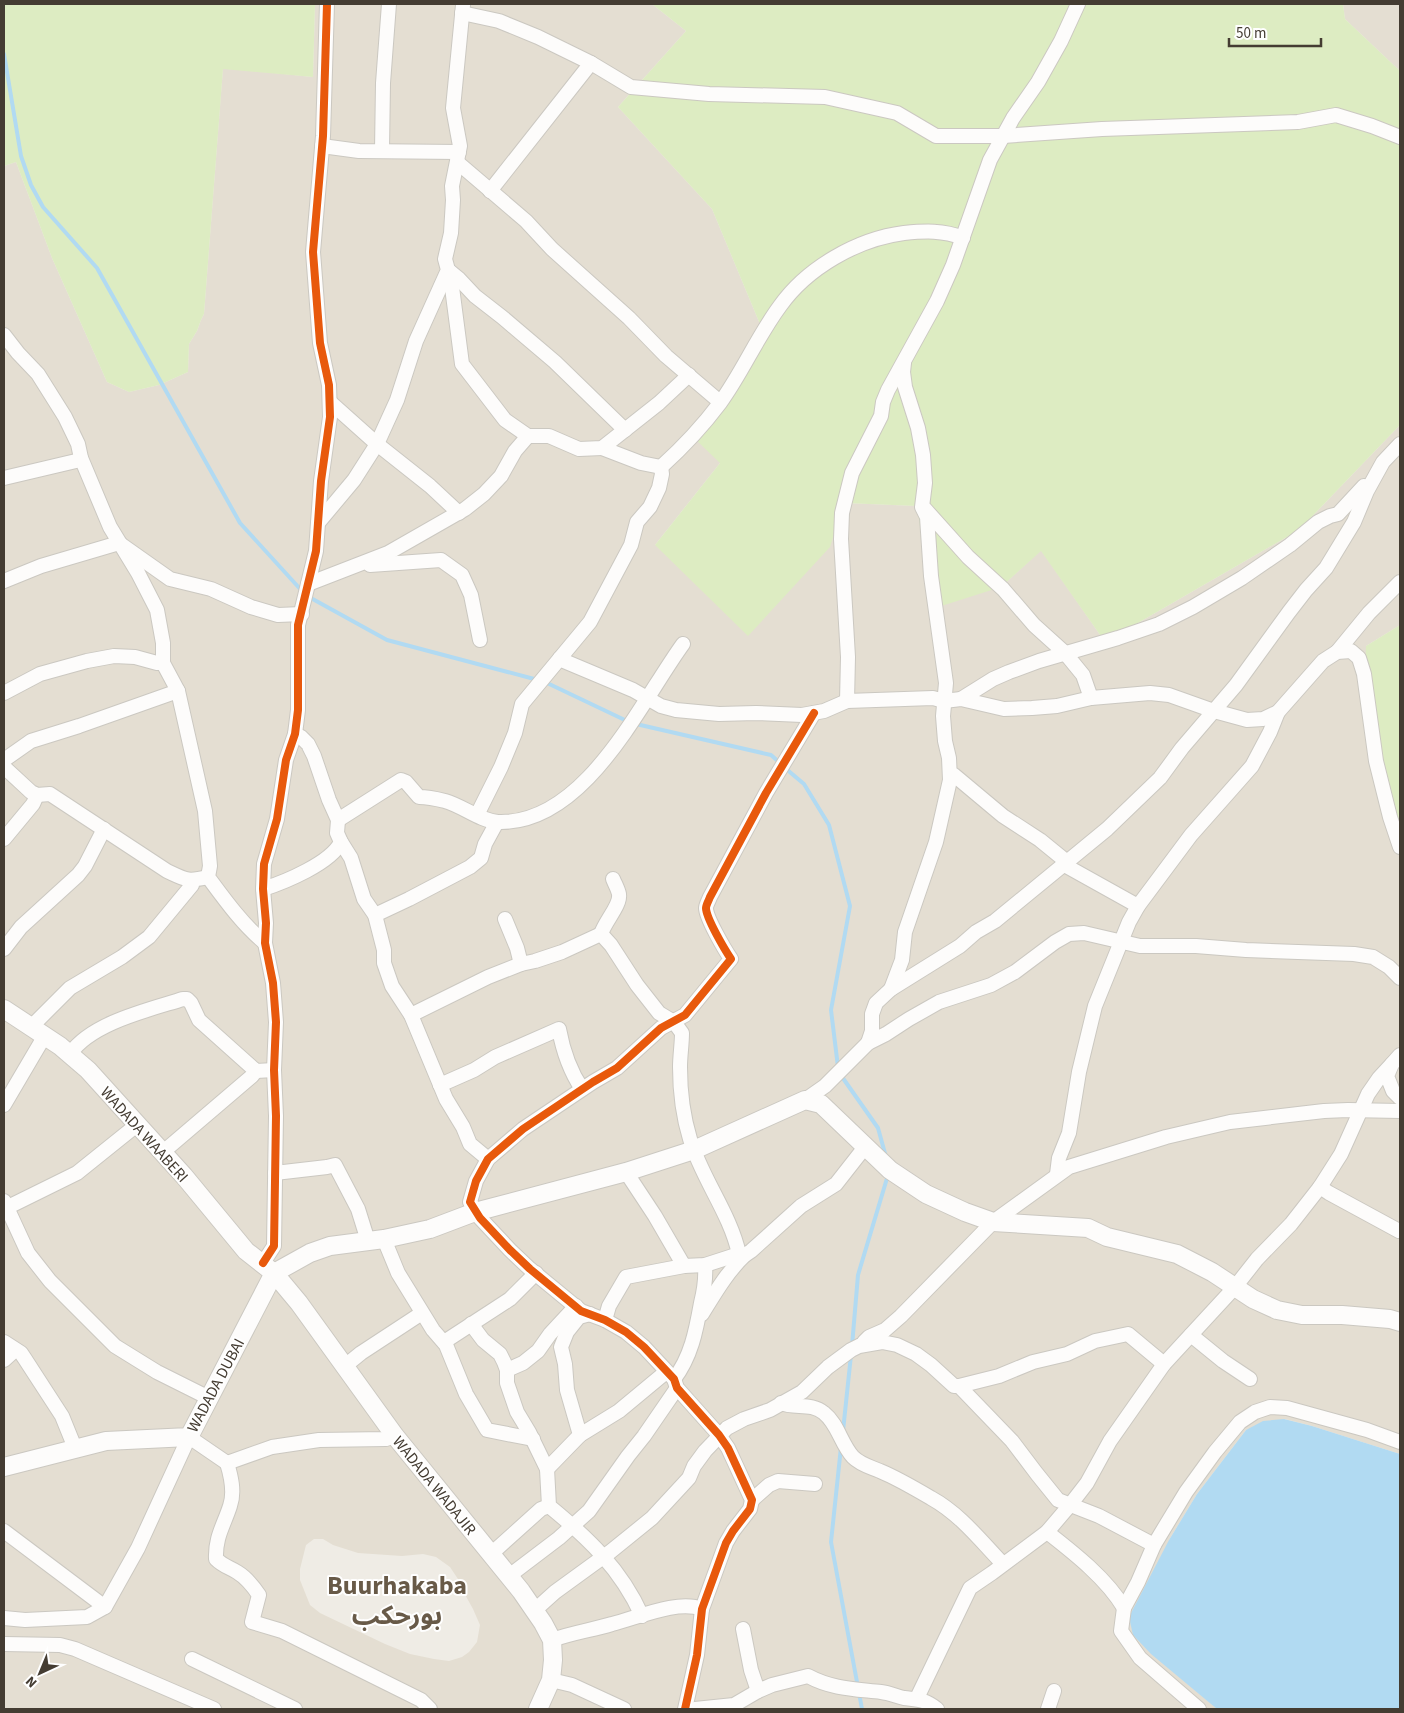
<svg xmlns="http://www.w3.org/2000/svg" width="1404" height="1713" viewBox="0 0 1404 1713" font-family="'Source Sans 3','Noto Sans Arabic',sans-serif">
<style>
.residential{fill:#e4ded2;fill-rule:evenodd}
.green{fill:#ddecc2}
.water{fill:#b1daf2}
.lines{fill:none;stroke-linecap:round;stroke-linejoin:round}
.stream{stroke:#b1daf2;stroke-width:4}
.minor-casing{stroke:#cbc8c1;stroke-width:16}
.tertiary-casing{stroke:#cbc8c1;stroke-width:20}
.minor{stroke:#fdfcfb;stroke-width:14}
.tertiary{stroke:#fdfcfb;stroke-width:18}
.cycleway-casing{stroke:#fff;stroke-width:11}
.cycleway{stroke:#e8590c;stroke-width:8}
.labels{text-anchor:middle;stroke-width:4;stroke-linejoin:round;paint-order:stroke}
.street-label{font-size:16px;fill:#443c32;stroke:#fff}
.town-label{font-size:26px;font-weight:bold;fill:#685a48;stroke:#fff}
</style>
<rect width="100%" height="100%" fill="#efece5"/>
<g class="residential">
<path d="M 315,4 L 652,4 L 686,31 L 618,107 L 712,209 L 762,329 L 720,463 L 655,545 L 844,503 L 917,506 L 1001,587 L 1041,550 L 1105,642 L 1299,530 L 1400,425 L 1400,625 L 1366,646 L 1400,846 L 1400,1454 L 1312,1426 L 1285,1419 L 1246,1430 L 1197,1494 L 1169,1540 L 1188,1683 L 1217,1709 L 4,1709 L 4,166 L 16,162 L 52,258 L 107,382 L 129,392 L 159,385 L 188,372 L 189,344 L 197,331 L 201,320 L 204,314 L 223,68 L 313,77 ZM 314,1539 L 323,1539 L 333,1545 L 358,1553 L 402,1556 L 423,1554 L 436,1557 L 450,1567 L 458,1579 L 463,1591 L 473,1609 L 480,1625 L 477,1642 L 469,1652 L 462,1657 L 449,1661 L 434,1659 L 410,1654 L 385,1644 L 320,1613 L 310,1605 L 300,1580 L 300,1569 L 306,1545 Z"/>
<polygon points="1343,4 1400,4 1400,71 1345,19"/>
</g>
<g class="green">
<polygon points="4,4 315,4 313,77 223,69 204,314 201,320 197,331 189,344 188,372 159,385 129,392 107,382 52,258 16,162 4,166"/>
<polygon points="652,4 1343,4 1345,19 1400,71 1400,425 1299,530 1105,642 1041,551 1001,587 932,609 917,506 844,503 830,547 748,636 655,545 720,463 693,437 762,329 712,209 618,107 686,31"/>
<polygon points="1400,625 1400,846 1364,698 1366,646"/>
</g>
<polygon class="water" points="1284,1419 1312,1426 1400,1454 1400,1709 1217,1709 1151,1654 1133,1635 1129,1617 1169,1540 1197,1494 1246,1430 1263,1421"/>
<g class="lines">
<g class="stream">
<polyline points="4,54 21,156 31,185 43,207 97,268 240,523 302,591"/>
<polyline points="309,597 387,640 538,680"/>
<polyline points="545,682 629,722"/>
<polyline points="636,724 771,755 780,763"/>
<polyline points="785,768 804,784 829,825 850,906 831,1010 838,1067"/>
<polyline points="840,1074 878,1128 886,1157"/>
<polyline points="852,1346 858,1275 888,1175"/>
<polyline points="843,1431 851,1355"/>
<polyline points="841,1447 831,1542 862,1709"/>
</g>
<defs>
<g id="minor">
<polyline points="462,13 499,21 538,37 591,63 631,87 709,94 825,97 897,113 936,136 1003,136 1102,129 1298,122 1336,115 1372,126 1400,137"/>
<polyline points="322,146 359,151 459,152"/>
<polyline points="382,150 383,83 389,4"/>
<polyline points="457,162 526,221 552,249 629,318 666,356 720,402"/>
<polyline points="490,191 591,63"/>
<polyline points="448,270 459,279 475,296 502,317 555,362 625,430"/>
<polyline points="450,272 462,364 505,420 528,436"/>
<path d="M 4,335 L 18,353 L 38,374 L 65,417 L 78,444 L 81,458 L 110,527 L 138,573 L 157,610 L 163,643 L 163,663 L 178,691 L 205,811 L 210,866 L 208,877 C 225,900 243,925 265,943"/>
<polyline points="330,402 377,444 430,486 459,513"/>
<polyline points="602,448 641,463 661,467"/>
<path d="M 661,467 C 682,448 702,427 720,403 C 742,373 757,337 780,306 C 807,268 857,239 904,233 C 925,231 943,230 963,238"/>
<polyline points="4,478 76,461 81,458"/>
<polyline points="925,509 968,557 1003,589 1034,625 1065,653 1083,675 1091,698"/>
<polyline points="318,523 354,480 377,444 397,400 416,341 448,270 445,259 451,233 453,200 452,186 460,146 453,108 463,5"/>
<polyline points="370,565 441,560 462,575 471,595 480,640"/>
<polyline points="4,581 41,566 119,543 170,579 211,589 251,607 278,615 302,614"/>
<polyline points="308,584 388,553 465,509 484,494 501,476 515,451 528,436 549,436 579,449 602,448 659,403 689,375"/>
<polyline points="1337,652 1369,613 1400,582"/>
<polyline points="560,658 564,661 633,690 661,706 676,710 719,714 756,713 802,715 824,711 847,701 933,698 944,701 961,699 1004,709 1032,708 1057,706 1091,698 1150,693 1169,695 1214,711 1247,720 1263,719 1278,712 1323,661 1337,652 1351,651 1359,658 1364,674 1376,761 1390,817 1400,847"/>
<polyline points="4,693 40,674 87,661 114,656 135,657 157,663 163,663"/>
<polyline points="961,699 993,679 1009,672 1039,661 1118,638 1159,624 1193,607 1242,578 1290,545 1318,522 1330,516 1338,514 1364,486"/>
<polyline points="847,701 848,657 841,539 842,513 852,473 881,416 883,402 888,390 937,301 953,265 990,160 1013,118 1038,82 1061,41 1078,4"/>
<polyline points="295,734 301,737 308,744 314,756 329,800 338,820 337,833 341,842 351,858 364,899 375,915 384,950 384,963 392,986 411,1015 446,1099 463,1127 470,1144 488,1159"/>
<polyline points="4,760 31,741 79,726 178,691"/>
<path d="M 4,767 L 31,792 L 37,795 L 50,794 L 167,871 C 186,880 187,882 208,877"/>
<polyline points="950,774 954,775 1003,816 1040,840 1067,862"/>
<polyline points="477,815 501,767 515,733 522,704 590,622 631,545 637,522 650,507 659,488 662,474 661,467"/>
<path d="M 338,820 L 401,780 L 406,782 L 419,797 C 427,797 437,799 445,801 C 463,806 480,821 498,822 C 585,825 640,703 683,644"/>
<polyline points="4,839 33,804 37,795"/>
<polyline points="1065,864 1068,867 1138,906"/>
<path d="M 263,889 C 285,882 331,863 341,842"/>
<polyline points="375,915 409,899 470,867 481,858 485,844 497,822"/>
<polyline points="505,919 517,948 521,964"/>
<path d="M 601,934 C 605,921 621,905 619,894 C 618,889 615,884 613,879"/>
<polyline points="4,949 21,927 78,875 85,866 104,829"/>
<polyline points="891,989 902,960 905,932 936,842 950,780 949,758 945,741 943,716 946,683 931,576 927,517 922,507 925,483 923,455 918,428 905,387 903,372 904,363"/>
<path d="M 411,1015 L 488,977 L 521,964 L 535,961 L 562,952 L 601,934 L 611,945 L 637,985 L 659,1013 L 674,1022 L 682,1033 C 682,1044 680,1056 680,1067 C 680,1091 683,1116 690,1139 C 702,1179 730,1213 739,1254"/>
<polyline points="30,1028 70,988 122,957 149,937 192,885 192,881"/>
<polyline points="868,1043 872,1031 872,1014 876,1003 891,989 960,946 976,932 995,921 1107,829 1160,778 1182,748 1236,685 1289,612 1306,590 1326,568 1354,522 1367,491 1383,462 1400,444"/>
<path d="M 70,1054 C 91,1023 148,1010 183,999 L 187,999 L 191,1003 L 199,1020 L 256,1071 L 274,1070"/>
<polyline points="1400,1055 1392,1064 1387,1076 1393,1091 1400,1098"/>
<path d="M 440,1085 L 474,1070 L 495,1057 L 559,1029 C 563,1051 570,1071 582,1089"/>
<polyline points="805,1100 825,1086 868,1043 886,1034 909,1019 939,1002 991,985 1015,972 1055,942 1069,934 1084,933 1140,946 1196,946 1246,950 1354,954 1373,957 1389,967 1400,978"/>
<polyline points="4,1105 44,1037"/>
<polyline points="163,1152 252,1076 256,1071"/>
<polyline points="626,1172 655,1216 684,1266"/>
<polyline points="275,1173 327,1167 335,1165 358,1209 368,1241"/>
<polyline points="1057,1174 1059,1158 1069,1133 1079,1072 1095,1006 1129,922 1138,906 1191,835 1252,766 1270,732 1278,712"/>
<polyline points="1320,1187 1329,1193 1399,1231"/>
<polyline points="4,1201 28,1253 50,1281 115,1346 157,1372 209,1398"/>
<polyline points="4,1209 77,1173 138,1124"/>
<polyline points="384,1239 398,1273 433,1330 446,1345 466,1394 487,1430 533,1439"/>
<polyline points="263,1263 274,1246 276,1116 274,1070 276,1022 273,983 265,943 266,923 263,889 264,864 277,819 286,760 295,734 298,710 298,625 316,551 321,481 330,417 329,385 320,343 313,252 323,136 327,4"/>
<path d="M 702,1314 C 715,1293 727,1272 745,1255"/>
<polyline points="605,1320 609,1306 626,1277 684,1266 705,1265 739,1254 745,1255 751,1251 801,1206 836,1184 865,1147"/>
<path d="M 471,1324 L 483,1340 L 500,1354 L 504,1362 L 507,1370 L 507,1383 L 517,1412 L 529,1432 L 547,1469 L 549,1506 C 588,1538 621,1569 642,1616"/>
<polyline points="1191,1335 1223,1361 1250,1379"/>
<polyline points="4,1342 21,1353 25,1359 62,1416 75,1448"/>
<polyline points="444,1342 510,1299 536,1273"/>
<polyline points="864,1342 869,1337 885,1330 901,1316 993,1222 1069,1167 1166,1137 1230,1122 1324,1111 1348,1110 1400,1111"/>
<polyline points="4,1360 15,1350"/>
<polyline points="345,1366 361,1353 422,1313"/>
<polyline points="507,1370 523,1363 538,1351 550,1334 576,1306"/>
<path d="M 674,1379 C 691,1357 696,1331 701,1303 C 704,1291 706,1278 705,1265"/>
<polyline points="959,1386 1012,1441 1037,1474 1058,1500 1099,1516 1154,1545"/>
<path d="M 781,1403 C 795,1409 811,1402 824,1413 C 838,1424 841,1444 853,1457 C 861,1465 871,1467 880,1471 C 897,1478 914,1488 931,1498 C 960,1514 980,1540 1003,1564"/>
<polyline points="580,1435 567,1390 565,1364 561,1347 567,1332 579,1317 590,1314"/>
<path d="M 227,1463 C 231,1476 235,1492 230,1506 C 224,1525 215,1537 216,1559 C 223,1566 229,1567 237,1572 C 247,1578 253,1586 259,1595 L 252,1622 L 282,1631 L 421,1700 L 430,1709"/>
<polyline points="547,1469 580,1435 619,1411 666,1372"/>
<polyline points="752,1500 769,1485 778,1481 815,1484"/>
<polyline points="4,1531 105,1607"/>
<path d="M 1047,1532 C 1074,1553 1107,1579 1124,1608"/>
<polyline points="491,1554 541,1509 549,1506"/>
<polyline points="509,1576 559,1538 589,1511 628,1456 644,1436 677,1388"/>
<polyline points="535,1610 555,1592 610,1552 652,1518 689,1478 694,1466 705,1451 727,1428 744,1419 770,1410 802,1392 828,1367 851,1350 859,1346 882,1342 897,1345 916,1354 931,1365 954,1386 959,1386 999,1376 1033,1362 1067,1354 1095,1341 1128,1334 1164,1364"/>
<polyline points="4,1618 25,1620 87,1617 105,1607 138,1548 189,1437 227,1463 272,1447 319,1440 386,1439 395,1436"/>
<polyline points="743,1629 751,1670 758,1691"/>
<path d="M 552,1640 C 571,1633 592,1630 612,1624 C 637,1618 678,1599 702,1609"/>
<polyline points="4,1644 60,1645 75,1649 214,1709"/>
<polyline points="192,1659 295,1709"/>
<polyline points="551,1680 572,1685 624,1709"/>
<polyline points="917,1698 970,1588 992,1573 1047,1532 1070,1505 1087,1483 1110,1441 1164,1364 1235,1287 1257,1259 1291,1224 1320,1187 1341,1154 1368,1094 1379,1078 1392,1064"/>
<path d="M 685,1709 L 697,1655 L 702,1609 L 726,1543 L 733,1531 L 750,1509 L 752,1500 L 728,1448 L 719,1435 L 677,1388 L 674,1379 L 644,1347 L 626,1332 L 605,1320 L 581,1311 L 530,1269 L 510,1250 L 480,1218 L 470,1202 L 476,1181 L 488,1159 L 523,1129 L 593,1082 L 617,1068 L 661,1028 L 685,1015 L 731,959 C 725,950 706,918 706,908 C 706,905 709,900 710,897 L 766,793 L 814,713"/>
<path d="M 695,1709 L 734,1705 L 758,1691 L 772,1685 L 808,1676 C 832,1689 855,1689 881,1692 C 889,1693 896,1696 904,1698 C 919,1700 924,1699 937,1709"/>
<polyline points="1048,1709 1054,1691"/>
<polyline points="1199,1709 1140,1658 1121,1631 1124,1608 1138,1582 1154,1545 1186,1492 1215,1452 1240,1422 1255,1412 1270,1407 1287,1408 1367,1430 1400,1442"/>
</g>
<g id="tertiary">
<polyline points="4,1009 60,1046 88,1070 184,1176 246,1251 274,1273 299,1303 395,1436 521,1591 543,1623 552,1640 553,1660 551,1680 538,1709"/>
<polyline points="274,1273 310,1253 330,1246 384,1239 430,1229 475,1212 626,1172 694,1150 805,1100 821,1104 890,1170 926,1194 965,1212 993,1222 1088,1228 1107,1237 1177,1254 1212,1272 1253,1299 1277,1310 1302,1315 1342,1315 1390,1319 1400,1322"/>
<polyline points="4,1467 106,1441 189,1437 274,1273"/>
</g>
</defs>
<use href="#minor" class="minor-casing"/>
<use href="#tertiary" class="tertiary-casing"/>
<use href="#minor" class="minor"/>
<use href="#tertiary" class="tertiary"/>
<defs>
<g id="cycleway">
<polyline points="263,1263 274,1246 276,1116 274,1070 276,1022 273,983 265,943 266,923 263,889 264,864 277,819 286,760 295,734 298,710 298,625 316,551 321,481 330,417 329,385 320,343 313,252 323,136 327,4"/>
<path d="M 685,1709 L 697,1655 L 702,1609 L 726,1543 L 733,1531 L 750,1509 L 752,1500 L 728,1448 L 719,1435 L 677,1388 L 674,1379 L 644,1347 L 626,1332 L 605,1320 L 581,1311 L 530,1269 L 510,1250 L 480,1218 L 470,1202 L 476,1181 L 488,1159 L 523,1129 L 593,1082 L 617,1068 L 661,1028 L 685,1015 L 731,959 C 725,950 706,918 706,908 C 706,905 709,900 710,897 L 766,793 L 814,713"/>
</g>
</defs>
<use href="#cycleway" class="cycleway-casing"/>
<use href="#cycleway" class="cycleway"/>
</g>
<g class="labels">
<g class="street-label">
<text transform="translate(145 1134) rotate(48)" y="6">WADADA WAABERI</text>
<text transform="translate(215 1385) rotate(-62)" y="6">WADADA DUBAI</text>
<text transform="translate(435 1485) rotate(51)" y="6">WADADA WADAJIR</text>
</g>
<g class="town-label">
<text x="397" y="1594">Buurhakaba<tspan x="397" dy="30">بورحكب</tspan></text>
</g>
</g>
<rect width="1404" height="1713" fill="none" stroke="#443c32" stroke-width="10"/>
<g transform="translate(40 1673) rotate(224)" stroke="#ffffff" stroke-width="4" paint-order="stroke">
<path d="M0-4L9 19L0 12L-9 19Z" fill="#443c32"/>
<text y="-8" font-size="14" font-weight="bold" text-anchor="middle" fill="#443c32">N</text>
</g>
<path d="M1229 38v8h92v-8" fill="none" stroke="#443c32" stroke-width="2.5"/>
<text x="1236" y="38" font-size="15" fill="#443c32" stroke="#ffffff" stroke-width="4" paint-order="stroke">50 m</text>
</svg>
